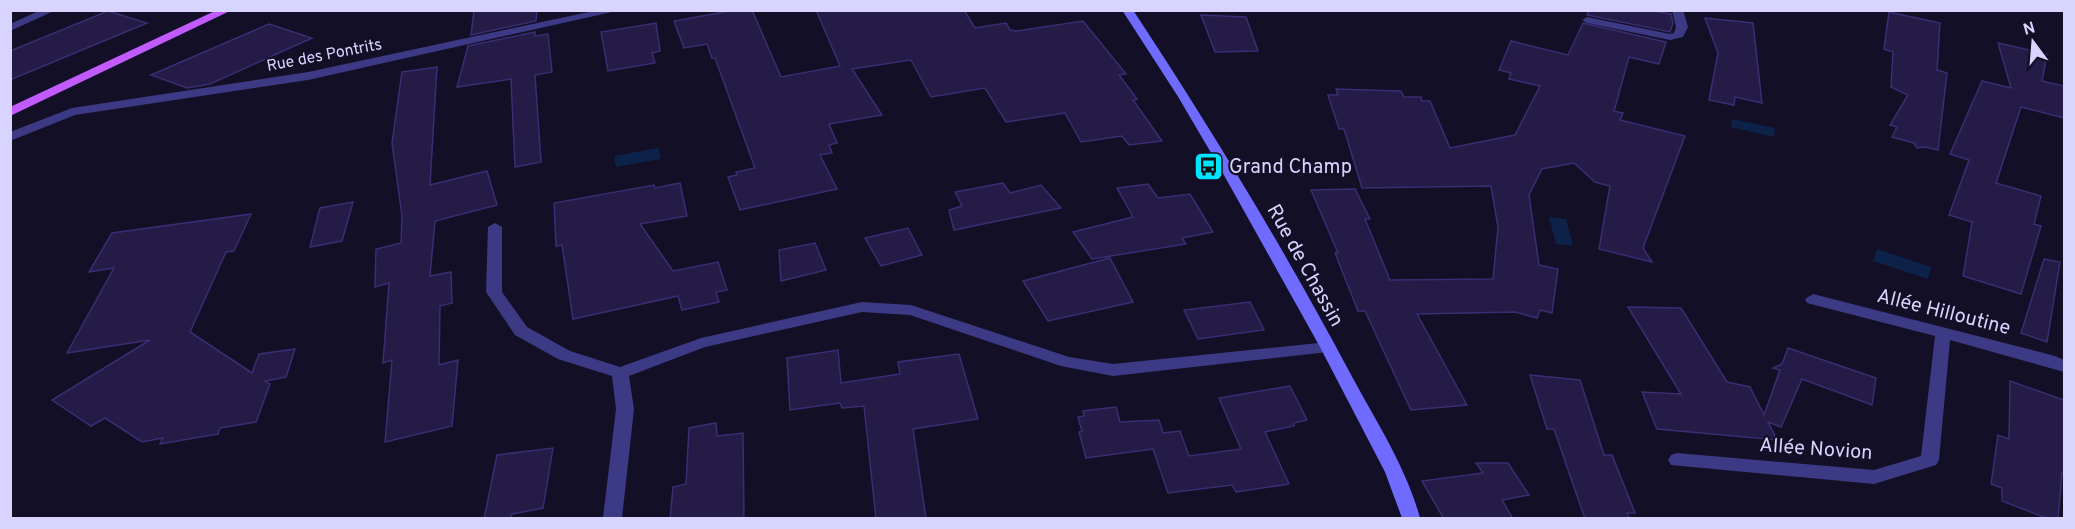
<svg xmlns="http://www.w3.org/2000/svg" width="2075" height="529" viewBox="0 0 2075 529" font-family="Overpass,sans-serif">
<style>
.water{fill:#0c2248}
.building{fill:#241b47;stroke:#3b2d73;stroke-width:1.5}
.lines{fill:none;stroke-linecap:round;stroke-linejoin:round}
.street{fill:#3d3a85;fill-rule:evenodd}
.secondary{fill:#6f6bff;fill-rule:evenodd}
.primary{fill:#c25bff;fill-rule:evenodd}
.labels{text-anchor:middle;stroke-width:4.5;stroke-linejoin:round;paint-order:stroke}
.far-street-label{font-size:16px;fill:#d9d4ff;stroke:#130f26}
.poi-label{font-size:20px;fill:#d9d4ff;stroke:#130f26;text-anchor:start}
.street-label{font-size:20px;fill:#d9d4ff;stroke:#130f26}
</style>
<rect width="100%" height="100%" fill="#130f26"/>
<g class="water">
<polygon points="1732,119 1775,128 1774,137 1731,127"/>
<polygon points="658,148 661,159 616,167 614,156"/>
<polygon points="1549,217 1566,219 1573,246 1556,244"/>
<polygon points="1877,249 1931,267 1928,279 1873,261"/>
</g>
<g class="building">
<polygon points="474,10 537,10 536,21 471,35"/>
<polygon points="735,10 752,10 781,77 840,66 816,10 964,10 975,28 1006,23 1010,30 1017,31 1083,21 1126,74 1119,75 1137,99 1133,100 1162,141 1129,145 1122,136 1081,142 1065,113 1006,122 985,88 931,97 911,60 852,69 882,115 829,124 837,143 829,145 832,153 820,155 837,189 740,210 728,177 737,175 736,172 755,168 715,58 712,58 707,44 684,48 674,21"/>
<polygon points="1589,10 1646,10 1671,14 1673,23 1670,32 1587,15"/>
<polygon points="108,11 147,23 10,80 10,51"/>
<polygon points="1889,12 1940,23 1937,70 1947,73 1938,150 1925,147 1917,148 1914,143 1892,137 1897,127 1890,125 1908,95 1891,87 1893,52 1884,49"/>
<polygon points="1201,15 1246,17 1258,51 1215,52"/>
<polygon points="1705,18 1753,23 1762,103 1735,97 1734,105 1709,100 1718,53"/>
<polygon points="656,23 660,51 652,53 655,63 608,71 601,32"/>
<polygon points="1583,23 1666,42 1659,64 1629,57 1614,111 1623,113 1620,120 1685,136 1643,248 1652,262 1599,249 1610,186 1595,182 1574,163 1542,169 1529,195 1539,265 1558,269 1552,313 1540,310 1537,318 1515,312 1417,314 1467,405 1411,410 1365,311 1358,311 1335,253 1338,253 1311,190 1355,189 1370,219 1365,219 1390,280 1493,279 1498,227 1491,186 1362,188 1344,129 1339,129 1328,95 1338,95 1336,89 1401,91 1404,97 1421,97 1422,101 1430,101 1450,148 1515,135 1540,86 1509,79 1511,73 1499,70 1511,41 1568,55"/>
<polygon points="269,24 312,38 210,84 187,88 151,75"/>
<polygon points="535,32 535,36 548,34 552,72 535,75 541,162 515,167 511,79 457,87 468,46"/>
<polygon points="1998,43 2047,54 2042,81 2064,86 2064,118 2021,107 1996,183 2041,196 2034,224 2041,226 2021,294 1963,276 1972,222 1949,215 1969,160 1950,154 1982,81 2011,88"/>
<polygon points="437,67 430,185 487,171 497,205 435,221 430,276 451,272 452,303 440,306 439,365 458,360 452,426 385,442 392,360 383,363 389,283 375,287 376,249 401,243 402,216 392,143 402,72"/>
<polygon points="680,183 687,216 640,224 673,271 718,262 727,290 716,292 719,302 682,310 678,296 573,319 562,245 556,246 554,203 654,185 655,188"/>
<polygon points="1003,183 1010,193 1041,185 1061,208 954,230 949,210 962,206 955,192"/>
<polygon points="1148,184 1158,198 1190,194 1213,232 1182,238 1186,244 1092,259 1073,232 1133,217 1117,188"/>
<polygon points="353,202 342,241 310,247 320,208"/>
<polygon points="251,214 234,251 226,252 190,332 252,373 259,354 295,349 286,377 265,381 270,384 256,422 220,428 218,434 200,437 160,444 163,438 142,442 105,418 91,426 52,400 150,340 67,353 114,268 89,272 112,233"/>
<polygon points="908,228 922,255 881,266 865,238"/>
<polygon points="815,243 826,270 781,281 779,250"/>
<polygon points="1110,258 1133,302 1048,321 1023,281"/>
<polygon points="2044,259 2060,262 2047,342 2021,333"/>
<polygon points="1250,302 1264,330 1198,339 1184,310"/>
<polygon points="1628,307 1681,308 1727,382 1750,387 1764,415 1780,370 1773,368 1782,364 1788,348 1876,378 1872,405 1802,379 1781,427 1768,422 1777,440 1657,429 1642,392 1681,394"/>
<polygon points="838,350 841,383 900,374 898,362 959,354 978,419 913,429 926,519 876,519 864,406 842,408 840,403 790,410 787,358"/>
<polygon points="1530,375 1580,380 1604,455 1612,455 1635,513 1627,513 1630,519 1585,519 1554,429 1547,429"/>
<polygon points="2010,381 2064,400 2064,474 2062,473 2058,519 2049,519 2002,501 2002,488 1991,484 1998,435 2009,439"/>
<polygon points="1290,386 1307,420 1294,423 1294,426 1265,432 1289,484 1236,492 1232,485 1168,493 1153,449 1086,458 1079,432 1082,431 1078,417 1084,416 1083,411 1116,407 1120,422 1159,420 1163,433 1180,431 1189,456 1241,449 1219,398"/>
<polygon points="716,423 717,436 743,433 744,519 670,519 673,487 686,484 689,428"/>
<polygon points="553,448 543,508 512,514 510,519 484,519 497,455"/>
<polygon points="1476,463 1508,463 1529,495 1502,500 1513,519 1444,519 1422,481 1483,473"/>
</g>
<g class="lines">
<g class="street">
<polygon points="41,10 56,10 10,31 10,24"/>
<polygon points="598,10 621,10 308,80 75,115 10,141 10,132 72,108 308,72"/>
<polygon points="1672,10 1683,10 1688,27 1683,37 1670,40 1587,23 1582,20 1587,17 1670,34 1674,33 1676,27"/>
<polygon points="495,223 502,227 502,292 527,327 570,351 620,367 701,338 862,302 911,305 1069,357 1113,364 1328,342 1334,343 1336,347 1334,351 1328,352 1113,376 1061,366 910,315 862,312 705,347 629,376 634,409 622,518 603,518 616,409 612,376 558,359 515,335 486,292 488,227"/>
<polygon points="1813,294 2055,356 2064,360 2064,372 1950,340 1939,460 1936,465 1874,484 1671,465 1668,460 1671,455 1677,453 1874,470 1921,456 1935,336 1807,303 1805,299"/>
</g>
<path class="secondary" d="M 1122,10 L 1133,10 C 1210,127 1283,247 1349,371 C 1374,418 1406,466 1420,518 L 1402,518 L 1385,472 L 1320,347 L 1220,168 L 1177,95 Z"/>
<polygon class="primary" points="217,10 232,10 10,116 10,107"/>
</g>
<defs>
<symbol id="bus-square" viewBox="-11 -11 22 22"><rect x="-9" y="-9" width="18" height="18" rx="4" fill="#00e5ff" stroke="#130f26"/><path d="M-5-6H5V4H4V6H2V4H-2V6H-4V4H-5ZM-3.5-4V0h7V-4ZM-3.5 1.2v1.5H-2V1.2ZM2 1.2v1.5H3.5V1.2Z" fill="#111"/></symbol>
</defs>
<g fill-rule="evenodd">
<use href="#bus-square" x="1192" y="150" width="33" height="33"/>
</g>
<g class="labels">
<g class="far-street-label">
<text transform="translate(324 54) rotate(-11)" y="6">Rue des Pontrits</text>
</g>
<g class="poi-label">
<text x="1229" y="173">Grand Champ</text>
</g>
<g class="street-label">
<text transform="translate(1306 265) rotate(61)" y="7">Rue de Chassin</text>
<text transform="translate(1944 311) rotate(14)" y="7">Allée Hilloutine</text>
<text transform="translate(1816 448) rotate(4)" y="7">Allée Novion</text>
</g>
</g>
<rect width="2075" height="529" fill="none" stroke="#d9d4ff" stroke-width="24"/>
<g transform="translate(2033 42) rotate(344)" stroke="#130f26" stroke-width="4.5" paint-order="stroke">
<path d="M0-4.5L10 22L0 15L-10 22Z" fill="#d9d4ff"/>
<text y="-9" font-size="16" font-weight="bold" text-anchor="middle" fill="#d9d4ff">N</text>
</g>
</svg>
